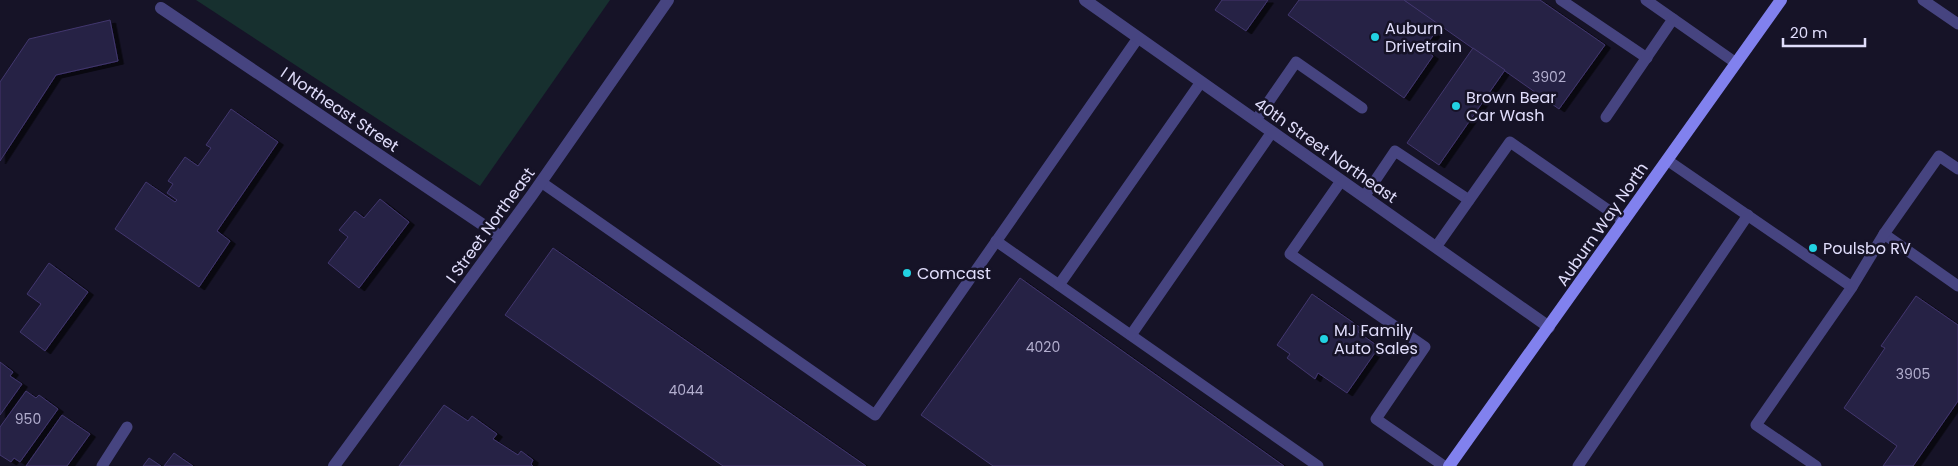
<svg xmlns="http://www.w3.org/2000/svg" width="1958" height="466" viewBox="0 0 1958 466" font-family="Poppins,sans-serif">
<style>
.green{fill:#17302f}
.building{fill:#282245;stroke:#41376e;filter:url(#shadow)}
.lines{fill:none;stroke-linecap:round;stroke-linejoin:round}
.service{stroke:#464480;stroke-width:11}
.minor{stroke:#464480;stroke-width:12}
.tertiary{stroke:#464480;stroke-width:12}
.secondary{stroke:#8181ee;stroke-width:12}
.poi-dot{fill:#22d2e2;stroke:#161327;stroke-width:2}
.labels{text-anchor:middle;stroke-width:5;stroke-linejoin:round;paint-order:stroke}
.number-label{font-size:14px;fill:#b2aece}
.poi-label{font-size:16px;fill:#e0ddfb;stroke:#161327;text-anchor:start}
.street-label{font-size:16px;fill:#e0ddfb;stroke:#161327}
</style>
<defs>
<filter id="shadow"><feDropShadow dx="5.5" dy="3" stdDeviation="0" flood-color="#0009"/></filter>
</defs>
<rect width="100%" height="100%" fill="#161327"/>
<polygon class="green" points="196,0 610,0 480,186"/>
<g class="building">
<polygon points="1222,0 1268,0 1246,31 1215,10"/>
<polygon points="1299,0 1404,0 1441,25 1423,49 1433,56 1404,98 1288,15"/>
<polygon points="1404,0 1540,0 1605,45 1559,109"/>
<polygon points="110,20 118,61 56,75 0,161 0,82 29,39"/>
<polygon points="1473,48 1505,70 1439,165 1407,143"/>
<polygon points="231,109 278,142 217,231 230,241 199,287 115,229 146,182 175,202 177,200 167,193 173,184 168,181 185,157 198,166 211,148 206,145"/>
<polygon points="380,199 409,222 359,288 328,263 348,237 339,230 355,211 364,218"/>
<polygon points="553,248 866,466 723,466 505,315"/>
<polygon points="49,263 88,292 45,351 20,332 41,304 27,294"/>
<polygon points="1020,278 1284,466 993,466 921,415"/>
<polygon points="1312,294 1361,328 1358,332 1379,347 1347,393 1318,373 1315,379 1287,358 1290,354 1277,345"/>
<polygon points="1916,296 1958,325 1958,401 1913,466 1883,466 1897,446 1844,408 1885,348 1881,346"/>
<polygon points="0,362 13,372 10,376 22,384 0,415"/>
<polygon points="26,391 36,398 39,395 58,409 20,462 14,458 11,462 0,455 0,427"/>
<polygon points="444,405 468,421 472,416 497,434 493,439 518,455 521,451 533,460 531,464 533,466 399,466"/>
<polygon points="62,415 90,434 67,466 26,466"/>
<polygon points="174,453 193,466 164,466"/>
<polygon points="149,458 161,466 143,466"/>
</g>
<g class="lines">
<g class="service">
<polyline points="1561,0 1647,58"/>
<polyline points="1646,0 1736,63"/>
<polyline points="1923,0 1958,24"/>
<polyline points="1606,117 1673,19"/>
<polyline points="1256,120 1296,62 1362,108"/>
<polyline points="1667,160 1852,287 1756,425 1816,466"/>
<polyline points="1341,181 1290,254 1425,347 1376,419 1444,466"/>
<polyline points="541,182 875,415 1138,38"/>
<polyline points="1364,197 1395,151 1469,200"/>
<polyline points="1884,234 1958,286"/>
<polyline points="996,241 1318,466"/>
<polyline points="1436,247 1510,142 1624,221"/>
<polyline points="1059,285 1201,82"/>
<polyline points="1852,287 1884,234 1939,156 1958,169"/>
<polyline points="1131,335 1272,132"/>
<polyline points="102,466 127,427"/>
<polyline points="1578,466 1748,215"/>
</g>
<g class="minor">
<polyline points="1085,0 1549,327"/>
<polyline points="161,8 501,237"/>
</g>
<polyline class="tertiary" points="334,466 532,195 668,0"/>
<polyline class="secondary" points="1449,466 1781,0"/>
</g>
<g class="poi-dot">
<circle cx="1375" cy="37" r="5"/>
<circle cx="1456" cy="106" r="5"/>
<circle cx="1813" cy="248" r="5"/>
<circle cx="907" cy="273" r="5"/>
<circle cx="1324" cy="339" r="5"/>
</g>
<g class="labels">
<g class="number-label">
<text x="1549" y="82">3902</text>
<text x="1043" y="352">4020</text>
<text x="1913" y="379">3905</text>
<text x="686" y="395">4044</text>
<text x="28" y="424">950</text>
</g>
<g class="poi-label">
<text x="1385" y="34">Auburn<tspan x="1385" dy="18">Drivetrain</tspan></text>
<text x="1466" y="103">Brown Bear<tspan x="1466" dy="18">Car Wash</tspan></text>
<text x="1823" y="254">Poulsbo RV</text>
<text x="917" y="279">Comcast</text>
<text x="1334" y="336">MJ Family<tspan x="1334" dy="18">Auto Sales</tspan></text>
</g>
<g class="street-label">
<text transform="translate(340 109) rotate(34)" y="6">I Northeast Street</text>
<text transform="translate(1326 150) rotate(35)" y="6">40th Street Northeast</text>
<text transform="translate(1602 224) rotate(-55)" y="6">Auburn Way North</text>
<text transform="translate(490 225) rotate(-54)" y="6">I Street Northeast</text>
</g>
</g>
<path d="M1783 38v8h82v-8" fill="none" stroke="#e0ddfb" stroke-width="2.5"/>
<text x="1790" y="38" font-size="15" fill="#e0ddfb" stroke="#161327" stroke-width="4" paint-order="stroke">20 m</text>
</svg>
